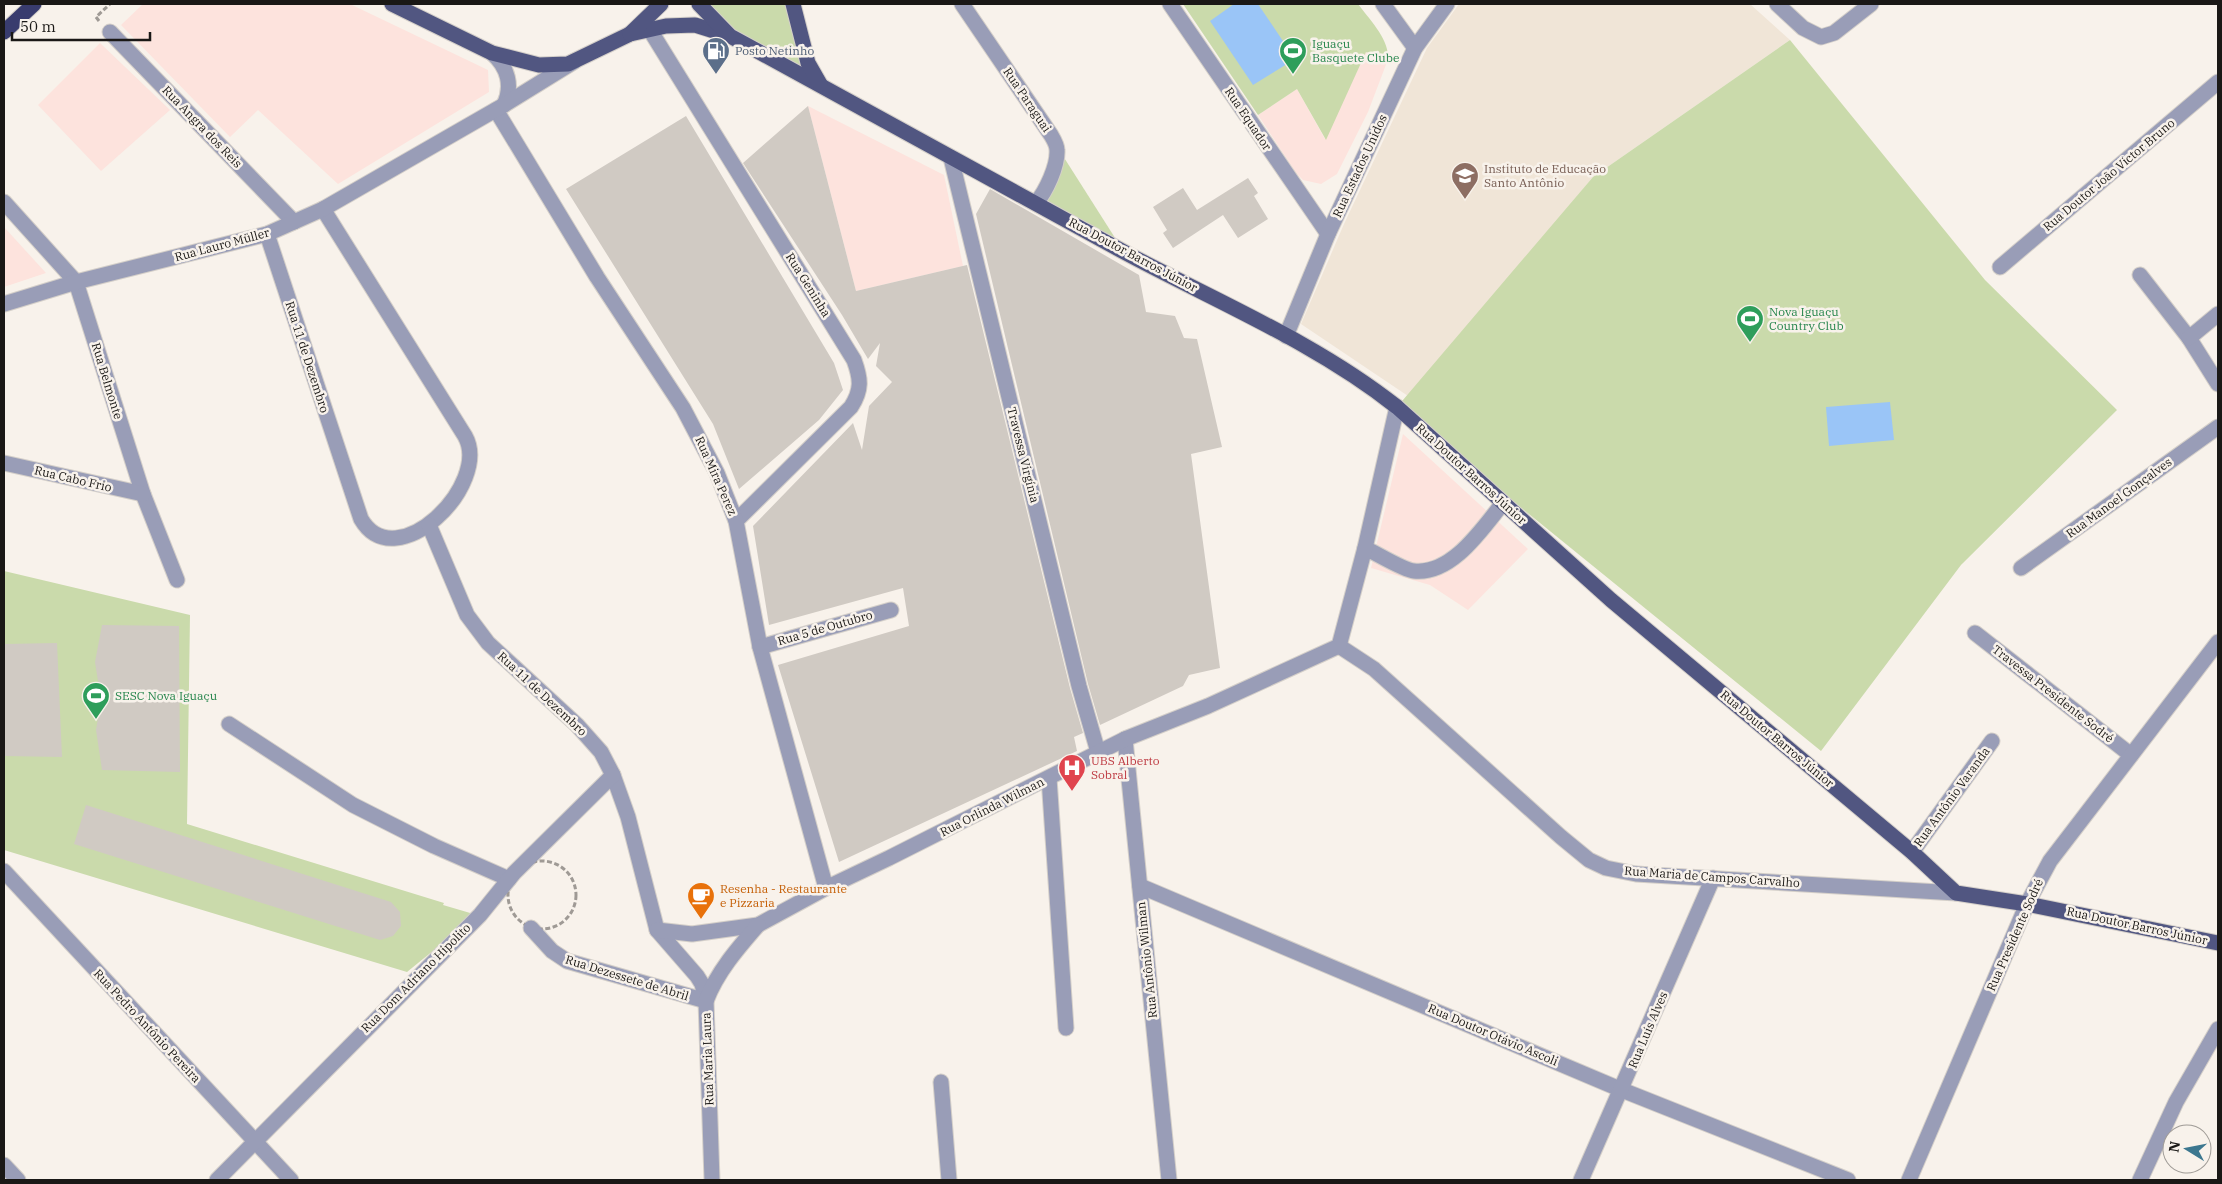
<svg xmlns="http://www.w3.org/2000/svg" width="2222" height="1184" viewBox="0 0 2222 1184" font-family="'IBM Plex Serif',serif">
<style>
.commercial{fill:#fde3dd}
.built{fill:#f0e5d7}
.green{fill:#cadaab}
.water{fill:#9ac5f7}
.building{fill:#d0cac3}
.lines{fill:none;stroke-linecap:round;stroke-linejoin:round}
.minor-casing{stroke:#d4cfc9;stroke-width:17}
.major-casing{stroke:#d4cfc9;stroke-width:17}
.highway-casing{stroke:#d4cfc9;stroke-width:17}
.path{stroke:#9f9a95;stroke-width:3;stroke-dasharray:5 2.5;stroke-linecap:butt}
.minor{stroke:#999db7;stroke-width:15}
.major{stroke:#515681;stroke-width:15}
.highway{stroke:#393c6e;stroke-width:15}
.labels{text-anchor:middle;stroke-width:5;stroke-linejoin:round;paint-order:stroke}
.leisure-label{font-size:12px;fill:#27864d;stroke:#f8f2eb;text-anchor:start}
.service-label{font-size:12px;fill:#4e5e75;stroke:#f8f2eb;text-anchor:start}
.street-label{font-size:12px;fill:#1a1816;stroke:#f8f2eb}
.education-label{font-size:12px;fill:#785e54;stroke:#f8f2eb;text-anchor:start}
.health-label{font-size:12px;fill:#be3a42;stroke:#f8f2eb;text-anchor:start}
.food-label{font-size:12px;fill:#c56008;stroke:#f8f2eb;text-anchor:start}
</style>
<rect width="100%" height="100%" fill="#f8f2eb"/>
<g class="commercial">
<polygon points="143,4 350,4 488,70 489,92 338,184 258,110 230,137 121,25"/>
<polygon points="100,43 170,110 101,171 38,105"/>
<polygon points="1366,52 1387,62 1368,112 1337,174 1321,184 1303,180 1296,173 1258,115 1297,89 1325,139"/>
<polygon points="808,106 944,175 963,266 856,291"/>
<polygon points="4,227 46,273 4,287"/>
<polygon points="1403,434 1528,549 1468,610 1430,585 1371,568"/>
</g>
<polygon class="built" points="1459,4 1750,4 1790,40 1593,177 1411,398 1301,324 1344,224 1427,48"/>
<g class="green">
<polygon points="708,4 786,4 802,70 727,27"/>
<path d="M 1183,4 L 1358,4 C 1369,19 1393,43 1387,62 L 1366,52 L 1326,140 L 1297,89 L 1258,115 Z"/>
<polygon points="1790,40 1985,280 2117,410 1961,565 1821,751 1397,407 1593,177"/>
<polygon points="1056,145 1124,252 1039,201"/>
<polygon points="4,571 190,615 187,824 444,903 443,905 477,915 407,972 4,850"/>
</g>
<g class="water">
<polygon points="1234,4 1258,4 1295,59 1253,85 1210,21"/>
<polygon points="1890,402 1894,440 1829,446 1826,407"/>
</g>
<g class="building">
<polygon points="808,106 856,291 967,265 1070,688 1083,733 1074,737 1077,751 839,862 778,665 909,626 903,588 769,625 753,526 853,423 862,450 869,406 892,382 876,366 880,343 868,359 842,315 743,163"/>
<polygon points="686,116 834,363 843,390 819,420 739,489 713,424 566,189"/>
<polygon points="1248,178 1258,193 1254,196 1268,219 1238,238 1223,215 1173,248 1163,233 1167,230 1153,207 1183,188 1197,210"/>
<polygon points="990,189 1139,275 1146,312 1175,316 1184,338 1197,339 1222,447 1191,454 1220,668 1189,675 1183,686 1100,725 1088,684 976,214"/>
<polygon points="102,625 179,626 180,772 102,770 96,730 101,700 95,662"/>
<polygon points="57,643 62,757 4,756 4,644"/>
<polygon points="86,805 391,902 400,912 401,926 393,936 380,940 74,844"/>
</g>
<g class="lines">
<defs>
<g id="minor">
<path d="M 962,4 L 1051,135 C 1054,140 1057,145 1057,150 C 1058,166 1046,191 1036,203"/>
<polyline points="1170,4 1328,234"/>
<polyline points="1383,4 1415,48"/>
<polyline points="1777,4 1803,28 1821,37 1834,33 1871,4"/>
<path d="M 650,30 L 854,360 C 861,379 862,390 851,407 L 736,521"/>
<polyline points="110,32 294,222"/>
<path d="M 492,53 C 508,67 513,86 504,105"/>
<polyline points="496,110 597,277 683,408 717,473 736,521 760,647 826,888"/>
<polyline points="951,158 1079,686 1098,752"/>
<polyline points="4,202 76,282 143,494 177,580"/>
<path d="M 267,234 L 361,519 C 396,579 492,484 465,436 L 323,209"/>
<polyline points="2000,267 2218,82"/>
<polyline points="2140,275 2189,338 2218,384"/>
<polyline points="4,304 76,282 267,234 323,209 504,105 575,61"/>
<polyline points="1286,336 1328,234 1415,48 1447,4"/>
<polyline points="2189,338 2218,314"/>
<polyline points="4,463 143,494"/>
<polyline points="429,525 467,615 488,643 577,725 601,752 613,775 628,817 657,930 697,976 702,984 706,1001"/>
<path d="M 1365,548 C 1376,553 1403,570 1414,571 C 1452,575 1482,529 1503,503"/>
<polyline points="2021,568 2218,427"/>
<polyline points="1975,633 2131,755"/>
<polyline points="1339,646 1374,669 1561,837 1589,860 1606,868 1636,874 1956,893"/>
<polyline points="760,647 891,610"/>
<polyline points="229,724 353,805 434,846 509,879"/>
<polyline points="1125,739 1169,1180"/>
<polyline points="1049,778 1066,1028"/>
<polyline points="1912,852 1992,741"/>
<polyline points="4,871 291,1180"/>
<polyline points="1140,886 1622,1090 1848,1180"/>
<polyline points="531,928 552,951 567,961 706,1001"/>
<polyline points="657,930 692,934 758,925 826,888 889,858 1125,739 1208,706 1339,646 1365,548 1397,407"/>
<polyline points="941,1082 949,1180"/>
<polyline points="4,1165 18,1180"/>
<polyline points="217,1180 480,915 514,873 613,775"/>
<path d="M 712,1180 L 706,1001 C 717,972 738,948 758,925"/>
<polyline points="1581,1180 1713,878"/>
<polyline points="1909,1180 2027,904 2050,861 2218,642"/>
<polyline points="2140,1180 2176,1102 2218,1029"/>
</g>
<g id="major">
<polyline points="392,4 492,53 539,65 568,64 630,34 666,26 695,25 727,35"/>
<path d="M 699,4 L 730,36 C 862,107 992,181 1124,252 C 1215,301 1315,342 1397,407 L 1611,600 L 1912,852 L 1956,893 L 2027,904 L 2218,943"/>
<polyline points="793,4 808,63 820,84"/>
<polyline points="630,34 661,4"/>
</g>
<polyline id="highway" points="4,32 34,4"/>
</defs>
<use href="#minor" class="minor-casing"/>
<use href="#major" class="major-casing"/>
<use href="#highway" class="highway-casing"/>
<g class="path">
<polyline points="99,21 96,17 110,4"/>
<circle cx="542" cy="895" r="34"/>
</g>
<use href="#minor" class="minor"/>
<use href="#major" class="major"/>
<use href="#highway" class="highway"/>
</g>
<defs>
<symbol id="fuel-pin" viewBox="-11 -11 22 30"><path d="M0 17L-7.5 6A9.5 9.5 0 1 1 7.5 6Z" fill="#5c6f8a" stroke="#f8f2eb"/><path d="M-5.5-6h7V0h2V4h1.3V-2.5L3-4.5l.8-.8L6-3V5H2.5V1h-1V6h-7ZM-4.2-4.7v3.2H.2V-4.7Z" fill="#fff"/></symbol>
<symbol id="stadium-pin" viewBox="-11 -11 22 30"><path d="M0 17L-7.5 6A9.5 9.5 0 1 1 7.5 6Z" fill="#2e9e5b" stroke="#f8f2eb"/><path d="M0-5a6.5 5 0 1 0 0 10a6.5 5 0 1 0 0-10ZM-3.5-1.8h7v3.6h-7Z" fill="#fff"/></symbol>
<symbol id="school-pin" viewBox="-11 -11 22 30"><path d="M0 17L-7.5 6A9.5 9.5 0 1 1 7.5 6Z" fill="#8d6e63" stroke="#f8f2eb"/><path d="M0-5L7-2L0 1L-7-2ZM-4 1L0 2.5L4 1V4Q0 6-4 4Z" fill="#fff"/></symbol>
<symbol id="hospital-pin" viewBox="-11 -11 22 30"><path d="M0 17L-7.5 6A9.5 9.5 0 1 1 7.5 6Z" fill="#e0444e" stroke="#f8f2eb"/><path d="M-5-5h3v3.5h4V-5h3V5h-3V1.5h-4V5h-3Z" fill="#fff"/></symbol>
<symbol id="cafe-pin" viewBox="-11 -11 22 30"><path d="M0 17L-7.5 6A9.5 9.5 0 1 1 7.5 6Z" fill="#e8710a" stroke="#f8f2eb"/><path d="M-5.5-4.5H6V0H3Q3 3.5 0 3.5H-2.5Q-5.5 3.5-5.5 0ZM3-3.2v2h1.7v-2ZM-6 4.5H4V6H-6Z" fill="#fff"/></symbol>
</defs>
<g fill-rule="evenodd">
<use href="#fuel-pin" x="700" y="35" width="32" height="43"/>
<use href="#stadium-pin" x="1277" y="35" width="32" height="43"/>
<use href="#school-pin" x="1449" y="160" width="32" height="43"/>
<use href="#stadium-pin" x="1734" y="303" width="32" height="43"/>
<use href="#stadium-pin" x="80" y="680" width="32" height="43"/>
<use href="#hospital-pin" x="1056" y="752" width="32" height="43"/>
<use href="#cafe-pin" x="685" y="880" width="32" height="43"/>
</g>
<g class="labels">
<g class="leisure-label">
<text x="1312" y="48">Iguaçu<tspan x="1312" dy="14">Basquete Clube</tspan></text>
<text x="1769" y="316">Nova Iguaçu<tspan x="1769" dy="14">Country Club</tspan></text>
<text x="115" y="700">SESC Nova Iguaçu</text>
</g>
<g class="service-label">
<text x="735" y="55">Posto Netinho</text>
</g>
<g class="street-label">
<text transform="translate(1027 100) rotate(56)" y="4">Rua Paraguai</text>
<text transform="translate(1248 119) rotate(56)" y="4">Rua Equador</text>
<text transform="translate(202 127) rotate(46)" y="4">Rua Angra dos Reis</text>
<text transform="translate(1360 166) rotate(-65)" y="4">Rua Estados Unidos</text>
<text transform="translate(2109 175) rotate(-40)" y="4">Rua Doutor João Victor Bruno</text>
<text transform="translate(222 245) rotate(-15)" y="4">Rua Lauro Müller</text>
<text transform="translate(1133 255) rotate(28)" y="4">Rua Doutor Barros Júnior</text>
<text transform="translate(808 285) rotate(58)" y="4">Rua Geninha</text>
<text transform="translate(307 357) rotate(72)" y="4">Rua 11 de Dezembro</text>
<text transform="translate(107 381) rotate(73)" y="4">Rua Belmonte</text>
<text transform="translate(1023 455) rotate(76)" y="4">Travessa Virgínia</text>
<text transform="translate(1471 474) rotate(42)" y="4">Rua Doutor Barros Júnior</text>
<text transform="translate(716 476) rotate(66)" y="4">Rua Mira Perez</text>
<text transform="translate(73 479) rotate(13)" y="4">Rua Cabo Frio</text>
<text transform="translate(2119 498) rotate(-36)" y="4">Rua Manoel Gonçalves</text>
<text transform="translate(825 628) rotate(-16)" y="4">Rua 5 de Outubro</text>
<text transform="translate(542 694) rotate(43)" y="4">Rua 11 de Dezembro</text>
<text transform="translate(2053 694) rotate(38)" y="4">Travessa Presidente Sodré</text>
<text transform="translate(1777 739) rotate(40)" y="4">Rua Doutor Barros Júnior</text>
<text transform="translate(1952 797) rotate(-54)" y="4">Rua Antônio Varanda</text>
<text transform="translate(992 807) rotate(-27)" y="4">Rua Orlinda Wilman</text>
<text transform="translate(1712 877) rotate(4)" y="4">Rua Maria de Campos Carvalho</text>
<text transform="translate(2137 926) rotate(12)" y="4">Rua Doutor Barros Júnior</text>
<text transform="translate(2015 935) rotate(-66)" y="4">Rua Presidente Sodré</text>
<text transform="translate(1147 960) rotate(-96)" y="4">Rua Antônio Wilman</text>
<text transform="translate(416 978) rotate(-45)" y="4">Rua Dom Adriano Hipolito</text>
<text transform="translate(627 978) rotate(17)" y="4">Rua Dezessete de Abril</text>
<text transform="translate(147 1026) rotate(47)" y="4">Rua Pedro Antônio Pereira</text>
<text transform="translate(1648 1030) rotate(-67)" y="4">Rua Luís Alves</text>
<text transform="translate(1493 1035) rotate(23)" y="4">Rua Doutor Otávio Ascoli</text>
<text transform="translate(708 1059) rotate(-92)" y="4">Rua Maria Laura</text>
</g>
<g class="education-label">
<text x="1484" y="173">Instituto de Educação<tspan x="1484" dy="14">Santo Antônio</tspan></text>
</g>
<g class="health-label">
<text x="1091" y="765">UBS Alberto<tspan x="1091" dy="14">Sobral</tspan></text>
</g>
<g class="food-label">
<text x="720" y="893">Resenha - Restaurante<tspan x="720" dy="14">e Pizzaria</tspan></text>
</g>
</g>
<rect width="2222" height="1184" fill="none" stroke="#1a1816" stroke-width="10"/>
<g transform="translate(2187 1149) rotate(280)"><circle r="24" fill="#f8f2eb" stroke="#9f9b96"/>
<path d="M0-4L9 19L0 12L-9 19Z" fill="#3c778f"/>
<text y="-8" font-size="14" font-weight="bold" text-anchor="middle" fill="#1a1816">N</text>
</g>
<path d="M12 32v8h138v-8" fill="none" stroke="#1a1816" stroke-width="2.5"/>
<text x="20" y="32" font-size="15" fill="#1a1816" stroke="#f8f2eb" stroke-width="4" paint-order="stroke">50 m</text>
</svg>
